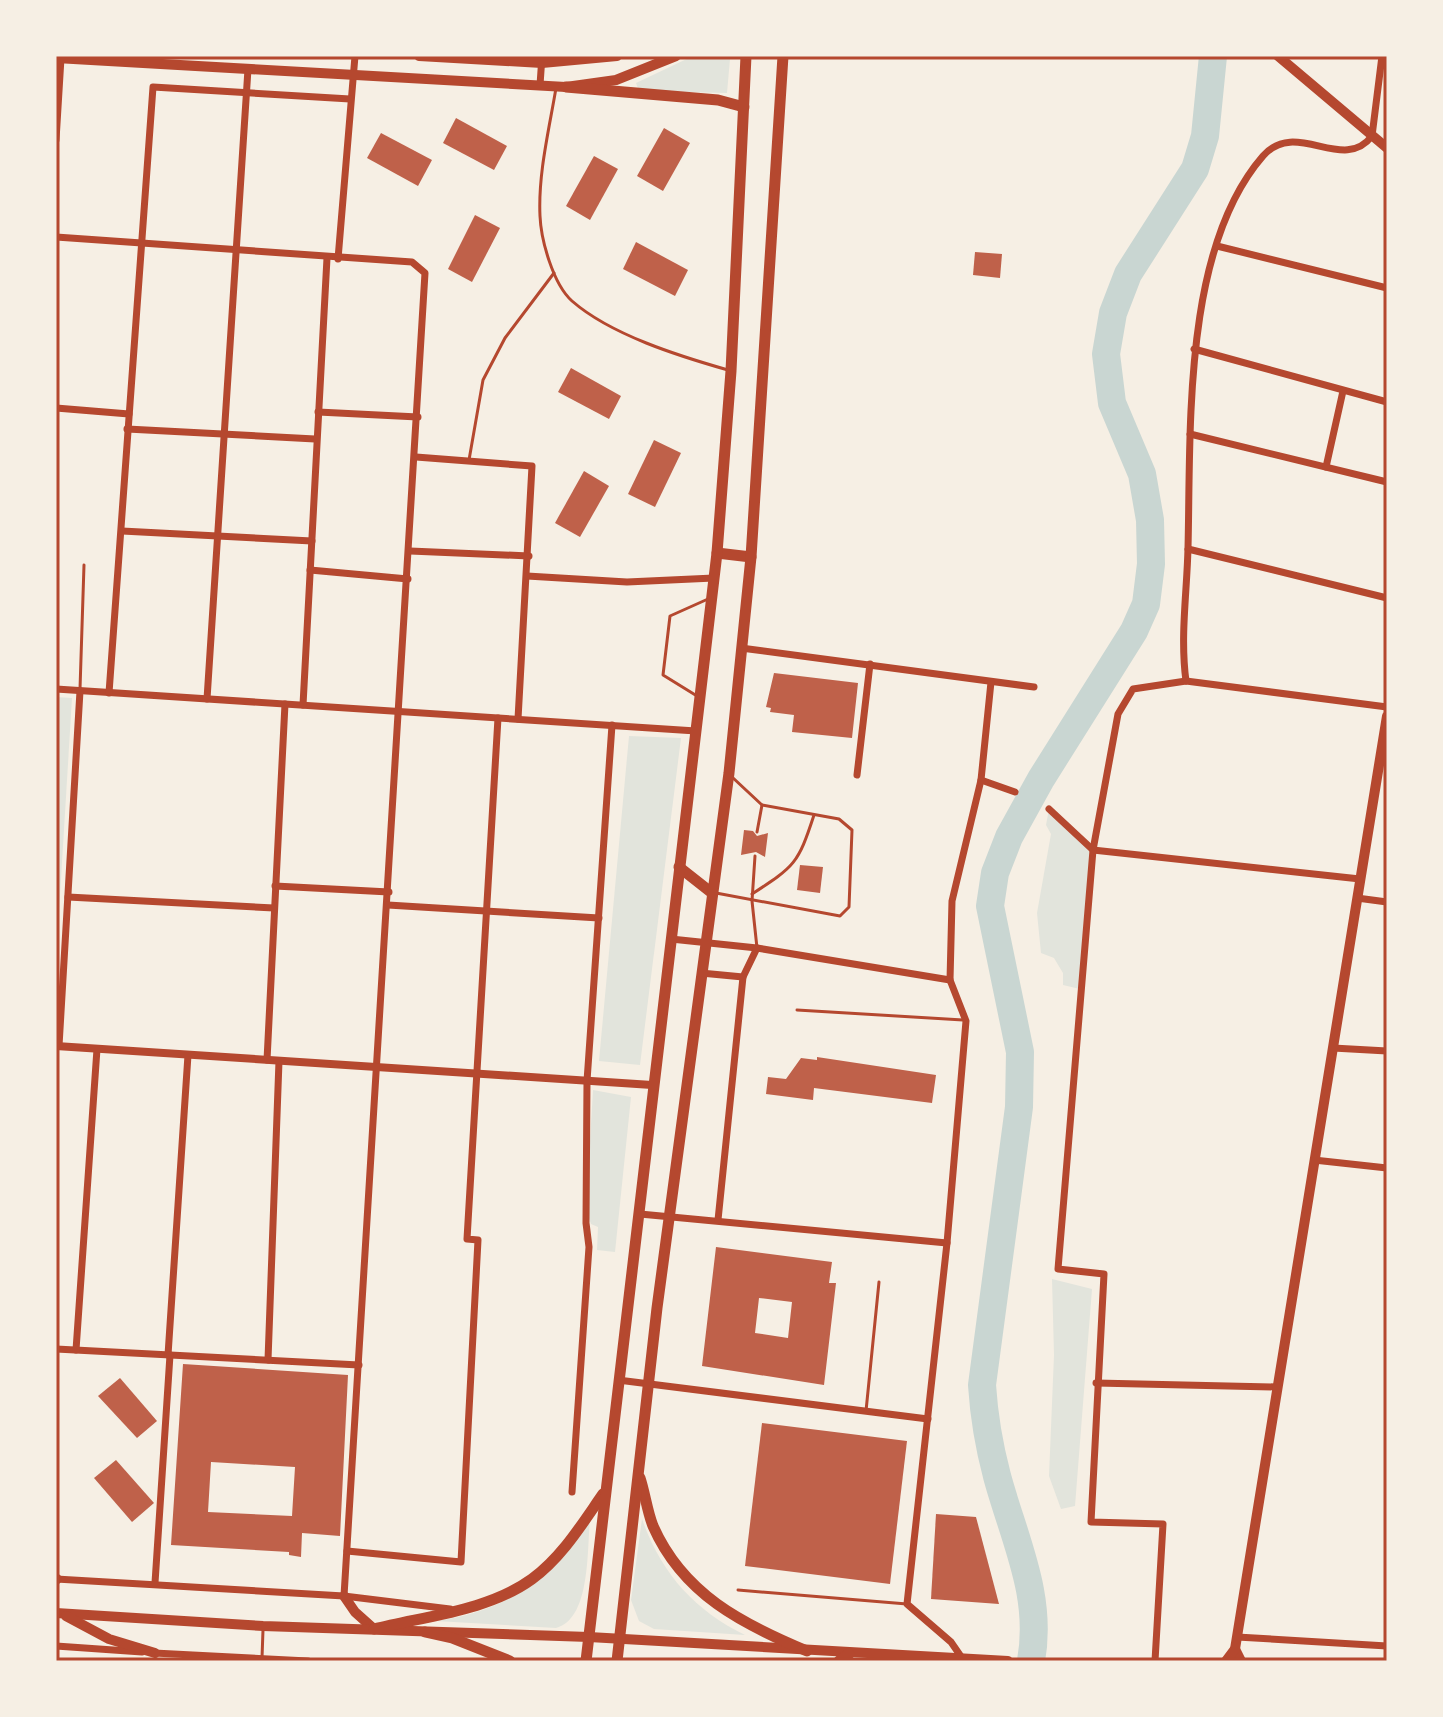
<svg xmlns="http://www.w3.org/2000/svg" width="1443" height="1717" viewBox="0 0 1443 1717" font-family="'IBM Plex Sans',sans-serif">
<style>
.green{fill:#e2e4dc}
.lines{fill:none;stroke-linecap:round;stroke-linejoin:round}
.river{stroke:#c9d6d2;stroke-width:28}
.building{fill:#bf614a;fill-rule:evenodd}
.service{stroke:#b5482f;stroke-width:3}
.minor{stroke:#b5482f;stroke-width:7}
.tertiary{stroke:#b5482f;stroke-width:8}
.secondary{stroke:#b5482f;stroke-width:10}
.primary{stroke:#b5482f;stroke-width:11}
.neatline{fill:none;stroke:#b5482f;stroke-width:3}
</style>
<rect width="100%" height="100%" fill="#f6efe4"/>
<g class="green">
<polygon points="693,56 726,56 730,59 727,93 639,91 636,83"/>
<polygon points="56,697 72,698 56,961"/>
<polygon points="629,736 681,738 640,1065 599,1061"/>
<polygon points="1049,809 1093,850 1080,989 1063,985 1063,973 1054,958 1041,953 1037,913 1051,834 1046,825"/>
<polygon points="593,1090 631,1097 615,1252 597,1250 598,1227 591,1224 586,1209"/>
<polygon points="1052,1279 1092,1289 1075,1506 1061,1509 1049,1476 1054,1355"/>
<path d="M 590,1518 C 587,1549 591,1619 556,1628 L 436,1621 C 504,1612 556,1578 590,1518 Z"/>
<path d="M 642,1519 C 661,1573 694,1610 745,1635 L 654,1629 L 639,1621 L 631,1600 Z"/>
</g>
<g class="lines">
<path class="river" d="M 1031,1661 C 1043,1595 1014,1539 997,1476 C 989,1446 984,1416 982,1385 L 1019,1107 L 1020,1052 L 990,906 L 995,873 L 1009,837 L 1041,779 L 1134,631 L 1146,604 L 1151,564 L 1150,520 L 1142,474 L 1112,403 L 1106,354 L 1113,313 L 1128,274 L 1195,169 L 1205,136 L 1213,56"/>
</g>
<g class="building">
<polygon points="456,118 507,146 494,170 443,143"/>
<polygon points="664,128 690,143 663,191 637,176"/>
<polygon points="381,133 432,160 418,186 367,158"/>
<polygon points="594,156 618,169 590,220 566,206"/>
<polygon points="475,215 500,228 472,282 448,269"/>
<polygon points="636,242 688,270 675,296 623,269"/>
<polygon points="975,252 1002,254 1000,278 973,275"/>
<polygon points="571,368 621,396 609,419 558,392"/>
<polygon points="654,440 681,453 655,507 628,494"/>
<polygon points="584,471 609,486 580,537 555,523"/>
<polygon points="774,673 858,683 852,738 792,732 794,715 770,712 771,708 766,707"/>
<polygon points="744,830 753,831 757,836 768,833 765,857 756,852 741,855"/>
<polygon points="800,865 823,867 820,893 797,890"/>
<polygon points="817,1057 936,1075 932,1103 814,1088 813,1100 766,1094 768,1077 786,1079 801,1058 817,1060"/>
<path d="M 716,1247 L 832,1262 L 829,1283 L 836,1283 L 824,1385 L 702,1366 ZM 759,1298 L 792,1302 L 788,1338 L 755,1333 Z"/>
<path d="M 183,1364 L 348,1375 L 340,1536 L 302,1533 L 301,1557 L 289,1555 L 289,1552 L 171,1545 ZM 211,1462 L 295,1467 L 292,1516 L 208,1512 Z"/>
<polygon points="120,1378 157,1421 137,1438 98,1396"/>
<polygon points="762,1423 907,1441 890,1584 745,1566"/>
<polygon points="116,1460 154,1503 132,1522 94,1478"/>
<polygon points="936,1514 976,1517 999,1604 931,1599"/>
</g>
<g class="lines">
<g class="service">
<path d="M 556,88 C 549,130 538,174 540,216 C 541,240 553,284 572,301 C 611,335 679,356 728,370"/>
<polyline points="469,460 483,380 505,338 554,273"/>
<polyline points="80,689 84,565"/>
<polyline points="697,696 663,675 670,616 708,599"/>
<polyline points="732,777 762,805 757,832"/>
<polyline points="755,856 752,901 757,948"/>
<polyline points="716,893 840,916 849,907 852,830 839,819 762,805"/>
<path d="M 752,894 C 795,866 798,864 814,815"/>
<polyline points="797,1010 963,1020"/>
<polyline points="866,1411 879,1282"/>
<polyline points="738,1590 907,1604"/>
<polyline points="262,1658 263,1630"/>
</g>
<g class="minor">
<polyline points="540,85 542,56"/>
<polyline points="56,140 61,58"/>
<polyline points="56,237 412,262 425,273 344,1596"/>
<polyline points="1217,246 1387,288"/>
<polyline points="338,259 355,56"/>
<polyline points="1194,349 1387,402"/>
<polyline points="56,408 129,414"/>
<polyline points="318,412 418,417"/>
<polyline points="127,429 315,439"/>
<polyline points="1190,434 1387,482"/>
<polyline points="416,457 532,466 518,719"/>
<polyline points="1326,467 1343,391"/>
<polyline points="122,531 312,541"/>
<polyline points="1188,549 1387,598"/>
<polyline points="410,551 529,556"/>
<polyline points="310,570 408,579"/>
<polyline points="527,576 627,582 714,578"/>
<polyline points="741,648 1034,687"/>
<path d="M 1186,681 C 1180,637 1187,592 1188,548 C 1191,431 1182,249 1263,156 C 1296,118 1343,174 1372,136 L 1382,56"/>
<polyline points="56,689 696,731"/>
<polyline points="109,693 153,87 350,99"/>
<polyline points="207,699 248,69"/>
<polyline points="303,705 327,258"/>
<polyline points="857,775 870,664"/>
<polyline points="981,780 1015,792"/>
<polyline points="1049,809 1093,850 1360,879"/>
<polyline points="275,886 389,892"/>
<polyline points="68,897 274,908"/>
<polyline points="1357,898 1387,902"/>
<polyline points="388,905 599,918"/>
<polyline points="671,939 757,948 950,980"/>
<polyline points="701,973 743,977"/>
<polyline points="59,1046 80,691"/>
<polyline points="1333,1048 1387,1051"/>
<polyline points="267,1060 285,704"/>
<polyline points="1314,1160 1387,1168"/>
<polyline points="640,1214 947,1243"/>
<polyline points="718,1220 743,977 757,948"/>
<polyline points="56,1349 359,1365"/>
<polyline points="76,1350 97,1049"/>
<polyline points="168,1355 188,1055"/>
<polyline points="268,1360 279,1061"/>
<polyline points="618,1380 928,1419"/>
<polyline points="1096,1383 1277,1387"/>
<polyline points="572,1492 589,1247 586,1223 587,1081 612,725"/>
<polyline points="347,1551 461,1562 478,1240 467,1239 498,718"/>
<polyline points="56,1579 344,1596 450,1609"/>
<polyline points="155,1583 170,1355"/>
<polyline points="1237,1637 1387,1646"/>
<polyline points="56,1646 142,1652"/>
<polyline points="154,1653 308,1661"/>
<polyline points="962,1658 951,1642 907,1604 947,1243 966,1021 950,980 952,901 981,780 991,682"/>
<polyline points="1155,1661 1163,1524 1091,1522 1104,1274 1058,1269 1093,850 1118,714 1133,689 1186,681 1387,707"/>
</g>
<polyline class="tertiary" points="56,1046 652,1085"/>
<g class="secondary">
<polyline points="419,56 542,63 617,56"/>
<polyline points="1278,56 1387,148"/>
<polyline points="56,58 566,87 616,80 676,56"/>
<polyline points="56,1580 57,1579"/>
<polyline points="344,1596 355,1612 374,1629"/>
<polyline points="56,1613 263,1626 589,1637 1008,1661"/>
<polyline points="66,1616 109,1639 155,1653"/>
<polyline points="1235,1649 1241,1661"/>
<polyline points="1226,1661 1235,1649 1387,716"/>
</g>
<g class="primary">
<polyline points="566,87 718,100 744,107"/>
<polyline points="717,553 751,557"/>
<polyline points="679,867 712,893"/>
<path d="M 640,1478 C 645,1493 647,1511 653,1526 C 683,1594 742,1624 807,1651"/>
<path d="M 374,1629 C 425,1616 488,1611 532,1579 C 562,1557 582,1524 603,1494"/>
<polyline points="425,1632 452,1638 510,1661"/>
<polyline points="586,1661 717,553 731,371 746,56"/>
<polyline points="617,1661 657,1308 729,773 751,557 783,56"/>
<polyline points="839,1661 849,1654"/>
</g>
</g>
<rect width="1443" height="1717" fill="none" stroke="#f6efe4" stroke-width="116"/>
<rect x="58" y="58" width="1327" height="1601" class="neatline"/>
</svg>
